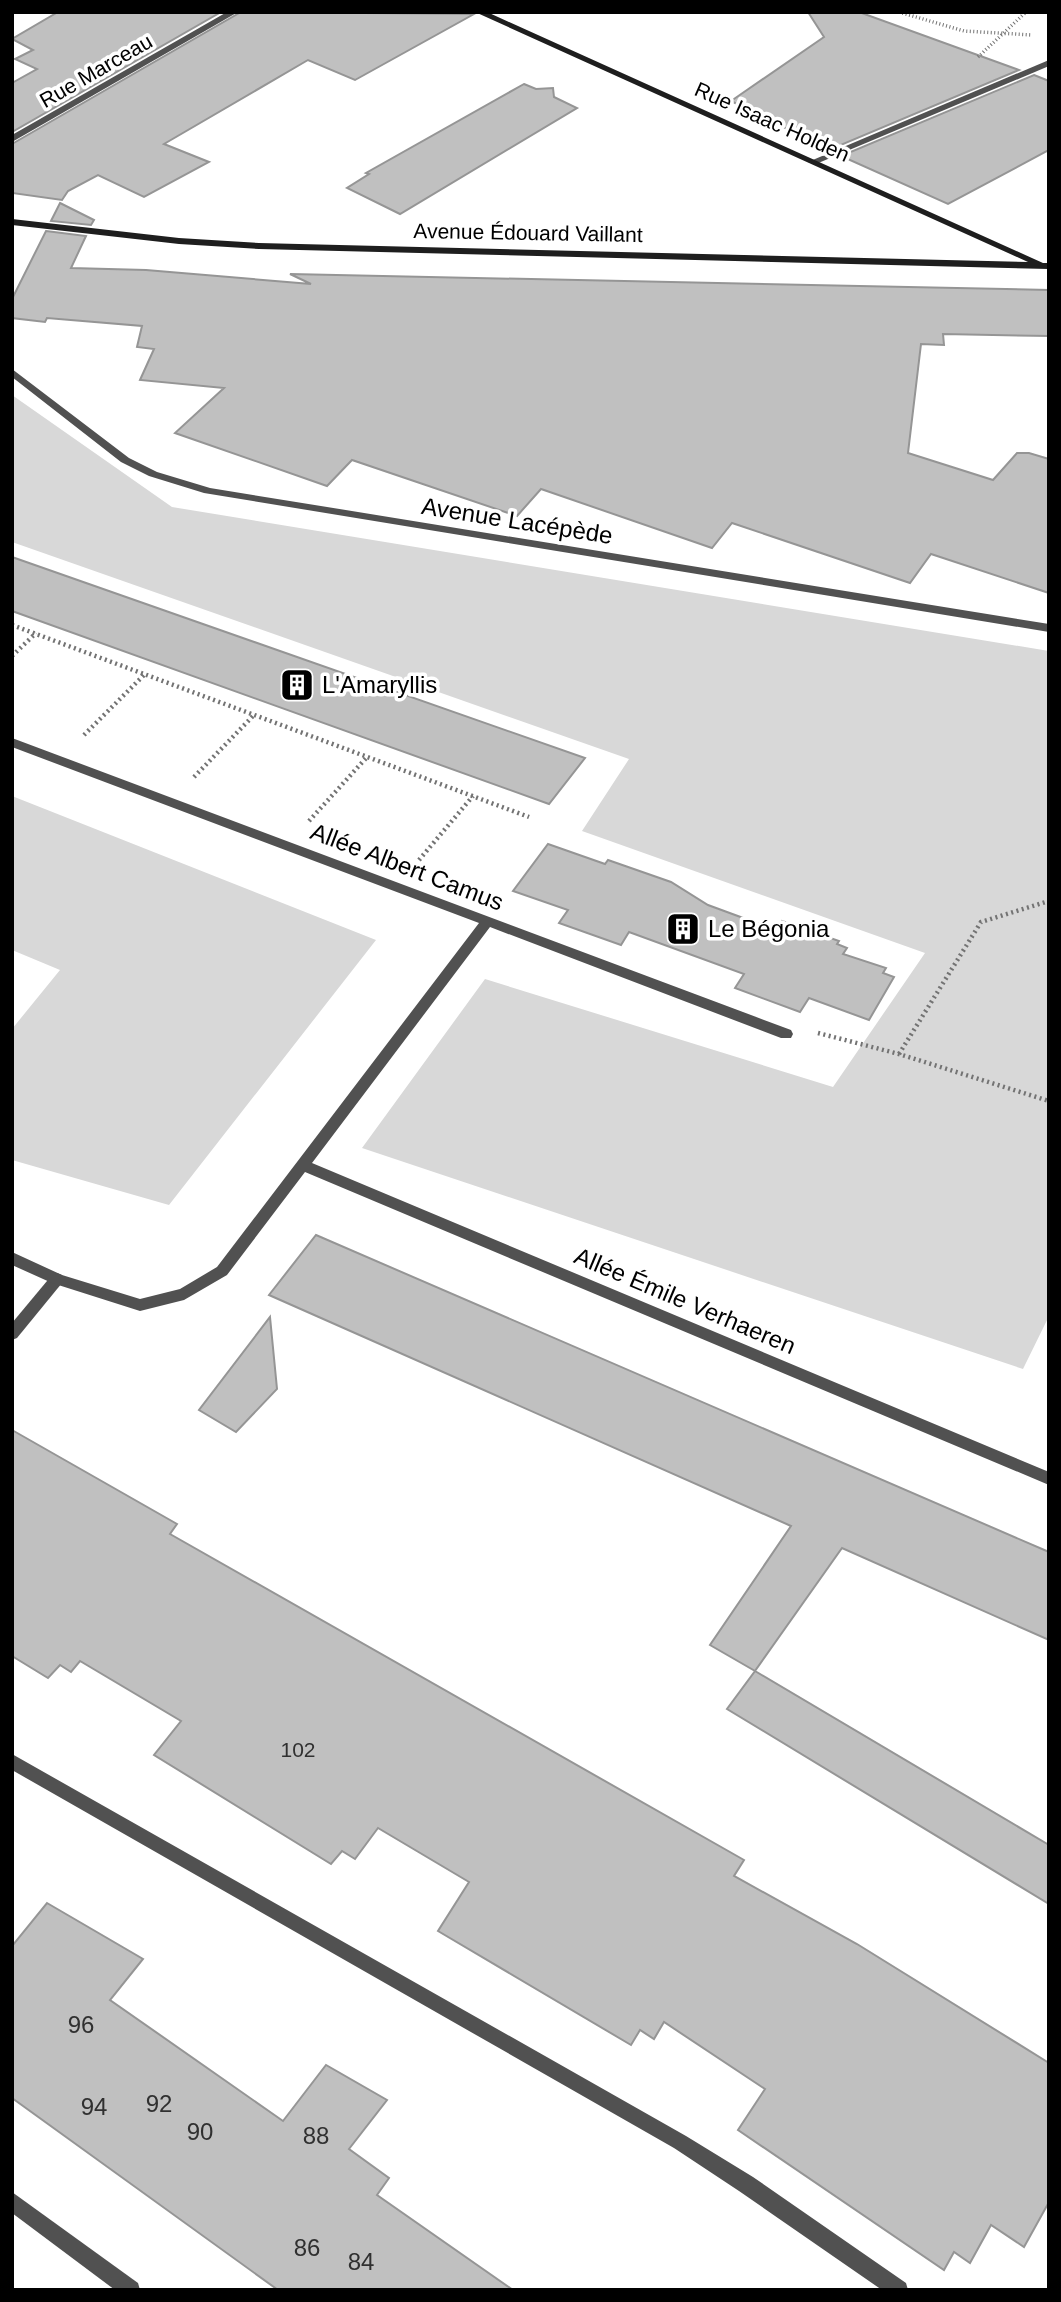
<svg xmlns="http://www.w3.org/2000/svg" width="1061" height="2302" viewBox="0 0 1061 2302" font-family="Arial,sans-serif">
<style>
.green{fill:#d8d8d8}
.building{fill:#c0c0c0;stroke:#959595;stroke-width:2}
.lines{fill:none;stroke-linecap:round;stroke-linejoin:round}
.path-far1{stroke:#737373;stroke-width:3.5;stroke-dasharray:1 2.5;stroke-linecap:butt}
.path{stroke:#737373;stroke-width:4.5;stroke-dasharray:2 3.5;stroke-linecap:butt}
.lane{fill:#515151;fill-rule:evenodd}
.street{fill:#515151;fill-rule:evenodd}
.secondary{fill:#1e1e1e;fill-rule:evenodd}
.labels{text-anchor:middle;stroke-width:7;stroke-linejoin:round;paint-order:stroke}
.far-street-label{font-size:21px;fill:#000;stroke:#fff}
.number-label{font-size:21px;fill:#303030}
.street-label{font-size:24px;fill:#000;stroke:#fff}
.poi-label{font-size:24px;fill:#000;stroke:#fff;text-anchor:start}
.near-number-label{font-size:24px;fill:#303030}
</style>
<rect width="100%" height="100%" fill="#fff"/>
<g class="green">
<polygon points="12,395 172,507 1049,651 1049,1316 1023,1369 362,1148 485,979 833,1087 925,953 582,831 629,759 12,542"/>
<polygon points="12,796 376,940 169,1205 12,1160 12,1029 60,970 12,950"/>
</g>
<g class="building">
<polygon points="58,12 221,12 12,132 12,83 37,69 15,59 33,50 12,39"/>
<polygon points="241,12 474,14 355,80 308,60 164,144 209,162 144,197 98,175 68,191 62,200 12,193 12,144"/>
<polygon points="808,12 859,12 1019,70 829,150 731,101 824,37"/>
<polygon points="1034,75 1049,81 1049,150 948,204 841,156"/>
<polygon points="524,84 536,89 553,88 554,97 577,108 400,214 347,188 369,174 366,173"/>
<polygon points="60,203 94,220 91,225 51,221"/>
<polygon points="46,231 86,236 71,268 146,270 311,284 290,274 1049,290 1049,336 943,334 944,345 921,344 908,453 993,480 1017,453 1029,453 1049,459 1049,593 931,554 910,583 732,523 712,548 541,489 517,516 352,460 327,486 175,433 224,388 140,380 154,349 137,347 142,326 47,318 45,322 12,318 12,299"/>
<polygon points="12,557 585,758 549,804 12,611"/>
<polygon points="548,844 605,864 608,860 671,882 708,905 776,930 782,921 839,941 837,944 847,948 843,954 886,968 883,973 894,977 869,1020 809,998 800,1012 735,988 744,974 629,932 621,945 559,923 568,910 513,891"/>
<polygon points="316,1235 1049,1552 1049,1640 842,1548 755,1671 1049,1845 1049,1904 727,1709 755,1671 710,1645 791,1526 269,1295"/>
<polygon points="270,1317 277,1389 236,1432 199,1410"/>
<polygon points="12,1430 177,1524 170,1534 744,1860 734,1876 857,1944 1049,2063 1049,2202 1024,2247 991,2225 970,2263 954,2252 944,2270 738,2130 765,2089 664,2022 654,2039 640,2030 631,2045 438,1931 469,1882 378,1828 355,1859 342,1851 331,1864 154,1755 181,1721 80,1661 71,1672 60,1665 48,1678 12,1656"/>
<polygon points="47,1903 143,1959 110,2000 283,2121 326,2065 387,2100 349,2149 389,2178 377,2195 513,2290 278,2290 12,2098 12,1946"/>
</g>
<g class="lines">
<g class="path-far1">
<polyline points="899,12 964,31 1032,35"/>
<polyline points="978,57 1026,12"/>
</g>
<g class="path">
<polyline points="12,625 529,817"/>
<polyline points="12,656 36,633"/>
<polyline points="84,735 145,674"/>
<polyline points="194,777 254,715"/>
<polyline points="309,821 367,757"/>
<polyline points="419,860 473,796"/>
<polyline points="818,1033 899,1054 1049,1101"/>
<polyline points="899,1054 981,922 1049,901"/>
</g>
<g class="lane">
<polygon points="1049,60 1049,66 816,164 808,162"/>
<polygon points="57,1273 62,1275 64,1279 62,1283 17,1338 12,1340 12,1323 52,1275"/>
<polygon points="12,1754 686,2136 753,2177 906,2283 908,2290 882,2290 739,2191 674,2148 12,1770"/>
</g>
<g class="street">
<polygon points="227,12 238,12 12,142 12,135"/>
<polygon points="12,369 129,458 157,472 210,488 1049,624 1049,632 204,493 149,476 121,462 12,377"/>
<polygon points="12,738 791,1030 793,1034 791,1038 781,1038 490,927 312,1163 1049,1472 1049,1485 305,1172 227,1275 184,1300 140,1311 52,1283 12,1265 12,1252 62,1275 140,1299 180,1289 217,1267 479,923 12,747"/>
<polygon points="12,2192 138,2283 140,2290 115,2290 12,2213"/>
</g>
<polygon class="secondary" points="475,12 487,12 1043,263 1049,263 1049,269 259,249 179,244 12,225 12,219 179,238 259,243 1028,262"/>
</g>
<defs>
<symbol id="building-square" viewBox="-11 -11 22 22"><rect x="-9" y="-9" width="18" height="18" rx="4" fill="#000" stroke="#fff"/><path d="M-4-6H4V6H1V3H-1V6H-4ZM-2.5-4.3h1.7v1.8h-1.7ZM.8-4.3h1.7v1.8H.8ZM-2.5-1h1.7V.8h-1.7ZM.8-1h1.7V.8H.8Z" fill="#fff"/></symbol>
</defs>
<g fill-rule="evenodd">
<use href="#building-square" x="278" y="666" width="38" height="38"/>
<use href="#building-square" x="664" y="910" width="38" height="38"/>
</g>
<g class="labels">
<g class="far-street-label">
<text transform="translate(96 71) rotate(-30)" y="7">Rue Marceau</text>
<text transform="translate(772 122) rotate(24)" y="7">Rue Isaac Holden</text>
<text transform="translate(528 233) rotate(1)" y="7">Avenue Édouard Vaillant</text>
</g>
<g class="number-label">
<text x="298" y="1757">102</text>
</g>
<g class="street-label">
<text transform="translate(517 521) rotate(9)" y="8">Avenue Lacépède</text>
<text transform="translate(407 867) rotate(21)" y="8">Allée Albert Camus</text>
<text transform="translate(685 1301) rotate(23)" y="8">Allée Émile Verhaeren</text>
</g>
<g class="poi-label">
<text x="322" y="693">L'Amaryllis</text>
<text x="708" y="937">Le Bégonia</text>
</g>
<g class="near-number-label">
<text x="81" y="2033">96</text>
<text x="159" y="2112">92</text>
<text x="94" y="2115">94</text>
<text x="200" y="2140">90</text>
<text x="316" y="2144">88</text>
<text x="307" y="2256">86</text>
<text x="361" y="2270">84</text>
</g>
</g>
<rect width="1061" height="2302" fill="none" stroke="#000000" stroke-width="28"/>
</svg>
